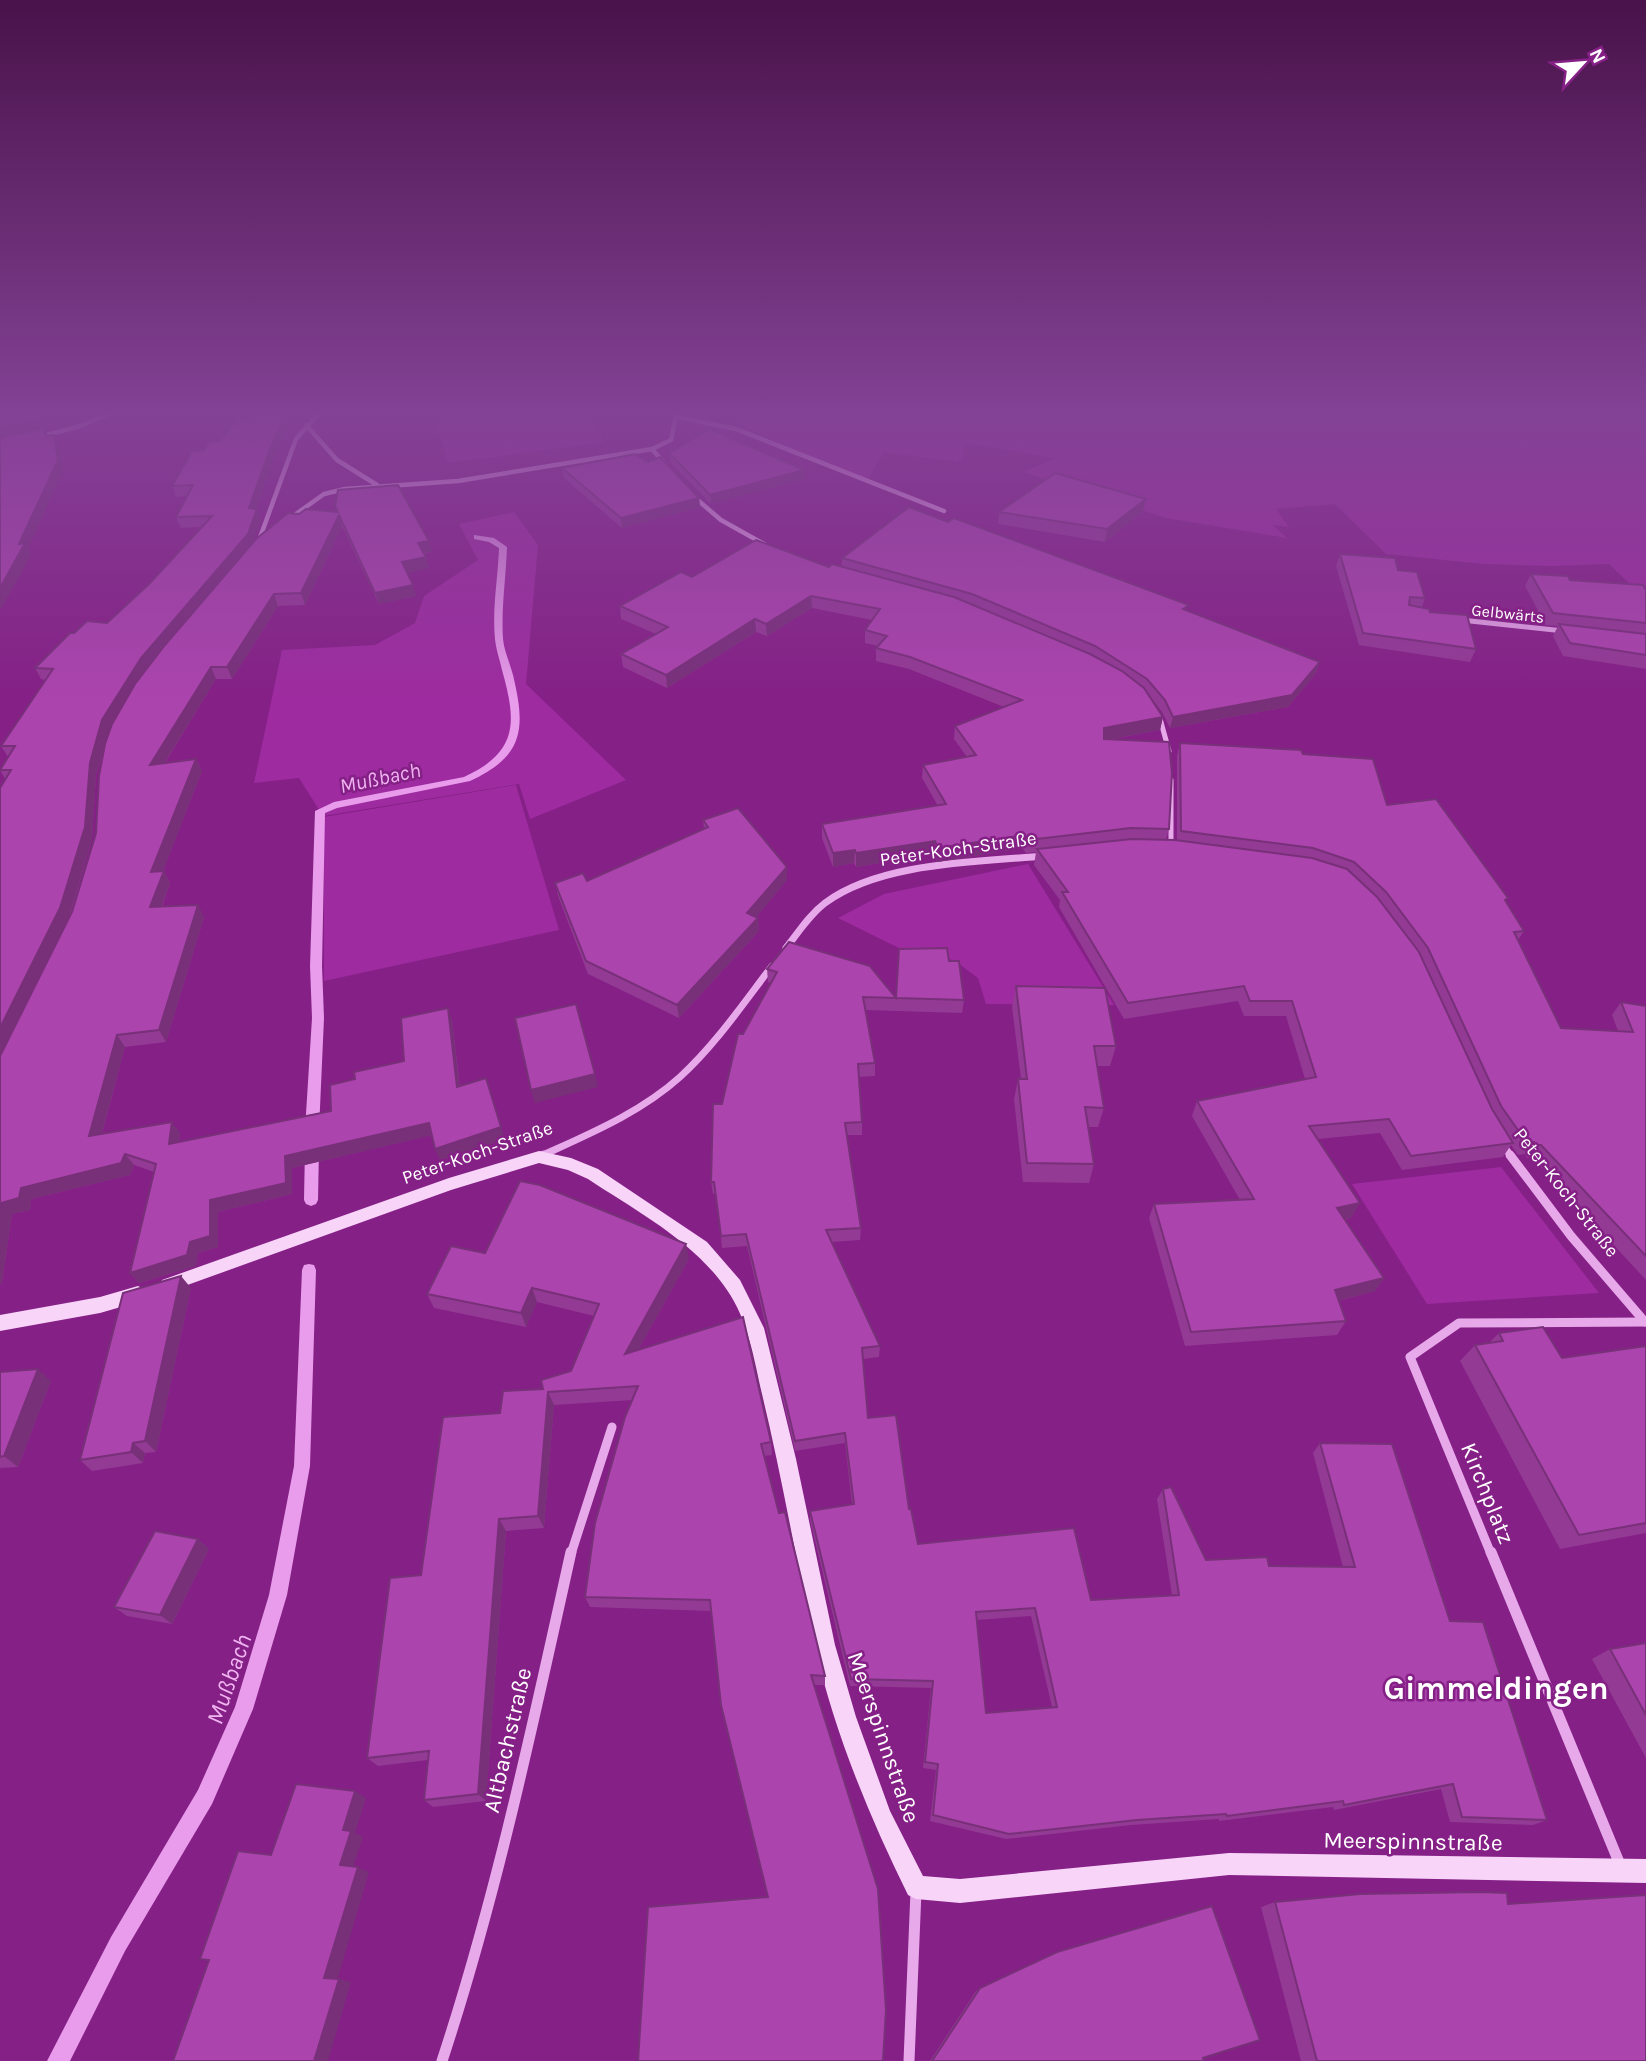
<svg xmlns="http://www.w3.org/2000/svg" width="1646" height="2061" viewBox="0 0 1646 2061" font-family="Karla,sans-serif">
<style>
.green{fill:#9e2ca0}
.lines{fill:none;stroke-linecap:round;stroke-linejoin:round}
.stream{fill:#e99ceb;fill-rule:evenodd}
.street-far4{stroke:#e8a9ea;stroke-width:4.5}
.street-far3{stroke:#e8a9ea;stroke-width:5}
.street-far2{stroke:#e8a9ea;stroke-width:7}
.street-far1{stroke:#e8a9ea;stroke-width:9}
.street{stroke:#e8a9ea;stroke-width:11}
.secondary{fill:#f8d4f8;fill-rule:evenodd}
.wall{fill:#933a95;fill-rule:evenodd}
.shaded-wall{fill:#783079}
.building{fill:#ab44ad;stroke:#783079;stroke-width:2;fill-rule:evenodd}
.labels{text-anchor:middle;stroke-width:5;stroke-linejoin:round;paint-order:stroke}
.far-street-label{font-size:16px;fill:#fff;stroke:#852086}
.street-label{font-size:19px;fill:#fff;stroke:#852086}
.water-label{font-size:21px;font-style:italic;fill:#f0b4f1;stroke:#852086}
.near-street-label{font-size:23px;fill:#fff;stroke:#852086}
.near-water-label{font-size:24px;font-style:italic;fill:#f0b4f1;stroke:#852086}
.near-district-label{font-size:32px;font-weight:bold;fill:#fff;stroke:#852086}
</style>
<rect width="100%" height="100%" fill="#852086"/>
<g class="green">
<polygon points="432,410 588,410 604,442 448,463"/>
<polygon points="696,410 1646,410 1646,599 1609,564 1552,566 1483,564 1386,554 1335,504 1276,509 1289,527 1273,525 1287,538 1166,518 1023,472 1056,458 964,443 963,459 959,459 958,462 883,452 868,480 783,445 733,421"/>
<polygon points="514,512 538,545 526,684 626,780 530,819 519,784 323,816 299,778 254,783 282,650 375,645 415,623 424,596 478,560 459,524"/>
<polygon points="516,785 559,930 324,981 324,817"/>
<polygon points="1028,864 1114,1005 986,1004 978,978 954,960 913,955 838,918 884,894"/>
<polygon points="1501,1167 1599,1293 1427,1304 1352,1184"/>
</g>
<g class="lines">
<g class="stream">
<path d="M 474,535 L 494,538 L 507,547 C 506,577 501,609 503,639 C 504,651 510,663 513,675 C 526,729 524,756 470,781 L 337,808 L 325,813 L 322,966 L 324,1018 L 319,1130 L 317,1134 L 312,1135 L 307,1134 L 305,1130 L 312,1018 L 310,966 L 315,811 L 334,802 L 464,777 C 518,752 517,723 502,670 C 500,660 496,650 495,639 C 492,609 498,578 499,548 L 489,542 L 474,539 Z"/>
<polygon points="312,1143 317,1144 319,1148 318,1200 316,1204 311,1206 306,1204 304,1200 305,1148 307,1144"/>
<polygon points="309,1264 314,1265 316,1270 310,1466 287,1595 253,1709 212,1804 125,1951 70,2061 47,2061 111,1937 198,1790 235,1707 269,1595 294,1466 302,1270 304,1265"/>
</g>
<g class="street-far4">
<polyline points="677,417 736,429 944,511"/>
<polyline points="306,425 337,460 377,485"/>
<polyline points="39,437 80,426 118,410"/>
<polyline points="652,449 664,463"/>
<polyline points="693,496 721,520 764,544"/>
<polyline points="289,519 324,494 345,489 458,481 652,449 671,440 677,410"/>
<polyline points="258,543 296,439 322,410"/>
</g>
<g class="street-far3">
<polyline points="1461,620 1564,631"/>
<polyline points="1159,715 1169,751"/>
<polyline points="1171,780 1171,845"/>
</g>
<g class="street-far2">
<polyline points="1171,843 1171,849"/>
<path d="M 786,948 C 798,933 809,915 825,903 C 880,862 978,862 1044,856"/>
<polyline points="1503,1145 1511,1156"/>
<path d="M 541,1156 C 589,1134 640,1113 680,1077 C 715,1045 743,1004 772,966"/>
</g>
<g class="street-far1">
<polyline points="1510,1155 1571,1236 1645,1322"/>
<polyline points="539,1157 544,1155"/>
<polyline points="571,1554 612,1427"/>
<polyline points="1491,1554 1410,1357 1459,1323 1646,1322"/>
</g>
<g class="street">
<polyline points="1491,1552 1621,1867"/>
<path d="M 442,2061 C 497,1894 533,1723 571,1552"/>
<polyline points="909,2061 916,1891"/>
</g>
<g class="secondary">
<path d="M 539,1151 L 571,1158 L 598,1169 L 707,1242 L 740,1280 L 764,1328 L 796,1459 L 835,1645 L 856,1717 L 890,1811 L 923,1876 L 960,1879 L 1229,1853 L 1646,1859 L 1646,1883 L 1229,1875 L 960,1903 L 916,1899 L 908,1895 C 868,1814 834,1731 814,1643 C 796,1560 782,1477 762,1394 C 754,1359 748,1320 727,1290 C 694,1241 636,1211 588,1179 L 568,1170 L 539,1163 L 451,1190 L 168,1292 L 162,1290 L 160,1285 L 162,1280 L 449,1178 Z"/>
<polygon points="138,1286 144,1289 146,1294 144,1299 138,1302 100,1313 0,1331 0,1315 100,1297"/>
</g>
</g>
<g class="wall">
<path d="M 293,418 L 274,457 L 256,509 L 261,520 L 252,543 L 299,514 L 337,512 L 335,506 L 432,552 L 424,554 L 429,568 L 407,573 L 416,596 L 379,604 L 342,526 L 305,605 L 278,606 L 232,679 L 216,679 L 165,763 L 196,759 L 202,771 L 163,871 L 164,871 L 170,883 L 162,907 L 204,917 L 166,1042 L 125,1047 L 102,1134 L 180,1133 L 179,1142 L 331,1111 L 355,1079 L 404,1061 L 452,1020 L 460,1087 L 505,1139 L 440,1160 L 432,1135 L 292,1168 L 292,1194 L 218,1212 L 218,1247 L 198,1253 L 196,1266 L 139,1283 L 130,1273 L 154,1172 L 134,1165 L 130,1175 L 31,1199 L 30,1210 L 12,1214 L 2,1283 L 0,1284 L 0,788 L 5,779 L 0,770 L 8,757 L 1,746 L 46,680 L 41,679 L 35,668 L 74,633 L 107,623 L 149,584 L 201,527 L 181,528 L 176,517 L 187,496 L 176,497 L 172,486 L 204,450 L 220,441 ZM 104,750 L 96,833 L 72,912 L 69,919 L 92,839 L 96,775 Z"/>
<polygon points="669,453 804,470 804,479 711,504 670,462"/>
<polygon points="562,468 699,498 700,507 622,528 564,478"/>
<polygon points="1143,511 1105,542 998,524 999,512"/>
<polygon points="948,522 1188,611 1320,662 1316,673 1288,707 1170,728 1162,712 1147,693 1163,717 1160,730 1113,739 1169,829 1166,840 1177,840 1177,756 1180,743 1303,754 1387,805 1506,901 1524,931 1518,940 1561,1028 1618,1031 1612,1015 1621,1002 1646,1006 1646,1280 1532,1157 1527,1158 1525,1154 1518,1155 1511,1145 1503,1157 1402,1170 1380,1133 1318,1139 1351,1218 1345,1219 1384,1278 1375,1291 1338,1301 1346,1321 1337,1335 1185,1346 1149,1218 1154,1204 1240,1200 1192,1116 1197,1101 1305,1079 1286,1016 1244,1016 1238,1001 1124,1019 1059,907 1060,900 1034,865 1036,852 1026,853 1022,848 937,862 934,854 856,867 854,863 833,867 822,838 822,824 938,806 922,778 923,765 967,757 954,739 955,726 1004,707 909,669 876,661 876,648 878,646 865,643 865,630 872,620 812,608 767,636 756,632 667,688 623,667 621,654 656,634 621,619 620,606 692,577 842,566 842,558"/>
<polygon points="1340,554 1398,570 1425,598 1422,607 1430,612 1476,649 1470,662 1359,645 1336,566"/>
<polygon points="1531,574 1646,590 1646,669 1563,656 1553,636 1558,626 1546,625 1525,586"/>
<polygon points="703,820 787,867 787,880 756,917 758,918 759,931 679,1018 588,974 558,896 555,883 587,881 704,829"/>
<path d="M 949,961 L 964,1000 L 962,1013 L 865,1010 L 875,1063 L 875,1076 L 859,1077 L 862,1122 L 862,1135 L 847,1135 L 861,1228 L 860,1240 L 832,1242 L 880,1346 L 879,1357 L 863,1359 L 868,1418 L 909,1509 L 918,1544 L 1091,1600 L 1172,1595 L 1157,1499 L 1163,1489 L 1206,1560 L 1269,1566 L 1343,1567 L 1313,1453 L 1320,1443 L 1450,1621 L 1547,1820 L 1533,1825 L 1450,1822 L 1441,1789 L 1334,1810 L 1333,1807 L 1219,1821 L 1219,1819 L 1131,1825 L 1006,1839 L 930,1821 L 936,1770 L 923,1768 L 931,1688 L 850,1686 L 810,1520 L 810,1511 L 852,1504 L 845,1443 L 795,1451 L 747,1246 L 722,1248 L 716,1194 L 713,1194 L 711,1182 L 722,1104 L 743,1034 L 771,983 L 768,982 L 767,969 L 896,998 ZM 1031,1616 L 1052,1707 L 986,1713 L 977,1620 Z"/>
<polygon points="1016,986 1116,1046 1110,1066 1097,1066 1104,1108 1098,1127 1088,1127 1094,1164 1089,1183 1023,1182 1014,1099 1018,1079 1021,1079 1012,1007"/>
<polygon points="485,1253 689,1259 638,1350 771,1442 772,1455 764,1456 779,1513 825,1676 825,1685 814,1685 768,1897 711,1611 590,1607 585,1597 633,1400 554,1405 544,1528 506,1531 486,1801 433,1807 424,1800 428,1760 378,1766 367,1758 421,1575 500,1413 543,1389 571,1371 594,1316 537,1302 526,1327 434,1308 427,1294"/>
<polygon points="191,1288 156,1452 145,1453 143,1463 92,1471 80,1460"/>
<polygon points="1499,1333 1562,1358 1646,1346 1646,1533 1560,1549 1460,1361 1475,1345 1490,1342"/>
<polygon points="0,1372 51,1381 18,1467 0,1468"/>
<polygon points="198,1539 209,1549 172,1624 127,1616 114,1607"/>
<polygon points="1646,1643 1646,1758 1592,1659 1610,1649"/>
<polygon points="1275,1902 1508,1904 1646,2061 1301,2061 1261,1907"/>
<polygon points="980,1988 1203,2058 1204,2061 930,2061 976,1991"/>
</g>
<g class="shaded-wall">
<polygon points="39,410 41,410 46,429 45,429 49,438 0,440 0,428"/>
<polygon points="289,410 291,410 293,418 274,457 253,518 249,508 271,446"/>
<polygon points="54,435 59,446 63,470 28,549 31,555 1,609 0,607 0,588 19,544"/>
<polygon points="804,470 804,479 711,504 710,495"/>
<polygon points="699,498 700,507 622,528 621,518"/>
<polygon points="1146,499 1143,511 1105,542 1107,529"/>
<polygon points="257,509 261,520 252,545 109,732 96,775 92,839 68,920 0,1059 0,1028 90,763 102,720 141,658"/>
<polygon points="339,515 342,526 305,605 301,593"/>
<polygon points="429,541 432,552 421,554 418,543"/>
<polygon points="426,557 429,568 405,574 402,562"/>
<polygon points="413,585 416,596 379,604 375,593"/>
<polygon points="274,594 278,606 232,679 227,667"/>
<polygon points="811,596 812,608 767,636 766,624"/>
<polygon points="755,619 756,632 667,688 666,675"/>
<polygon points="1320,662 1316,673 1288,707 1170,728 1173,717"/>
<polygon points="211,667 216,679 156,777 150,765"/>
<polygon points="1163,717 1160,730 1101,741 1104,728"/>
<polygon points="196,759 202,771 158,884 151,872"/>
<polygon points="1024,835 1022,848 937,862 938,848"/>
<polygon points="935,841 934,854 856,867 856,853"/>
<polygon points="855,850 854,863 833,867 833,853"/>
<polygon points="787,867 787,880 748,927 747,913"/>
<polygon points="164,871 170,883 157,919 150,907"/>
<polygon points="198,905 204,917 166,1042 159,1030"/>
<polygon points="758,918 759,931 679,1018 677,1005"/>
<polygon points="448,1008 452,1020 461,1099 457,1087"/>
<polygon points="117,1035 125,1047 98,1148 89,1136"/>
<polygon points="595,1074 598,1087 535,1103 531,1090"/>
<polygon points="486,1078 505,1139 440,1160 435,1149"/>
<polygon points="172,1122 180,1133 177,1155 169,1144"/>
<polygon points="429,1123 433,1135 292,1168 292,1194 218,1212 218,1247 198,1253 196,1266 139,1283 130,1273 190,1242 210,1200 285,1156"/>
<polygon points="125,1154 134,1165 130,1175 31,1199 30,1210 12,1214 2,1283 0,1284 0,1210 1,1203 21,1188"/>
<polygon points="1360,1203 1351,1218 1329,1222 1337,1208"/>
<polygon points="686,1244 689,1259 628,1368 625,1354"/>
<polygon points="181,1276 191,1288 156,1452 145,1441"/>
<polygon points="1384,1278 1375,1291 1326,1304 1335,1290"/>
<polygon points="532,1288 537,1302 526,1327 521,1313"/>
<polygon points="38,1369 51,1381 18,1467 4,1456"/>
<polygon points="548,1392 554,1405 544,1528 538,1516"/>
<polygon points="133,1443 145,1453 143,1463 131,1452"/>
<polygon points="499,1519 506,1531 486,1801 478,1794"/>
<polygon points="198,1539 209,1549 172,1624 160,1615"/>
<polygon points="355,1791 366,1798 355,1833 363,1837 352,1870 340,1865 343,1830"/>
<polygon points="358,1867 369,1872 337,1981 324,1978"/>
<polygon points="339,1979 351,1982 328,2061 314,2061"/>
</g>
<g class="building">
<polygon points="2,410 39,410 41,418 0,428 0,411"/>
<polygon points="255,410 289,410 271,446 249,508 257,509 248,534 141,658 102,720 90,763 85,827 60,908 0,1028 0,788 11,770 0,770 15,746 1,746 53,669 35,668 70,633 74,633 87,621 107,623 149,584 212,516 176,517 193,485 172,486 192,451 204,450 209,442 220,441 238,418 248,418"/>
<polygon points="44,428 46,436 54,435 58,460 19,544 25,543 0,588 0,438"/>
<polygon points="710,429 804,470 710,495 669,453"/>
<polygon points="635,454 648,462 660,457 699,498 621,518 562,468"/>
<polygon points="1055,473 1146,499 1107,529 999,512"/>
<polygon points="398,485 429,541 418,543 426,557 402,562 413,585 375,593 339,515 301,593 274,594 227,667 211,667 150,765 196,759 151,872 164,871 150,907 198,905 159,1030 117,1035 89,1136 172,1122 169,1144 331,1111 330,1085 355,1079 354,1072 404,1061 401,1018 448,1008 457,1087 486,1078 501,1127 435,1149 429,1123 285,1156 286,1183 210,1200 210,1236 190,1242 187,1255 130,1273 156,1164 125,1154 121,1163 21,1188 19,1198 1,1203 0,1210 0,1056 72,912 96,833 99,776 105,744 112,724 135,684 165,645 256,539 288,513 299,514 306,509 338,512 335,506 338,490"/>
<polygon points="909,507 948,522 954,518 1189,605 1183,609 1320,662 1292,695 1173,717 1165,700 1147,679 1095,646 972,594 842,558"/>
<polygon points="756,540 829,567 832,564 954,597 1090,654 1122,671 1144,688 1163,717 1104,728 1104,739 1169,742 1172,773 1169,829 1131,828 1028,840 1024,835 938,848 935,841 856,853 855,850 833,853 822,824 946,804 923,765 976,755 955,726 1022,700 910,657 876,648 887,636 865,630 880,609 811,596 766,624 755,619 666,675 621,654 668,627 620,606 681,572 692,577"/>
<polygon points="1340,554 1395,558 1398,570 1417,572 1425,598 1410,597 1409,605 1429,609 1430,612 1467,615 1476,649 1363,633"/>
<polygon points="1531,574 1568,576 1570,580 1643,585 1646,590 1646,623 1553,613"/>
<polygon points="1559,624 1646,634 1646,655 1570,643"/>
<polygon points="1180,743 1301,750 1303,754 1373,759 1387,805 1436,799 1508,898 1505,900 1524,931 1514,932 1561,1028 1633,1032 1621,1002 1646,1006 1646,1256 1541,1145 1536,1145 1534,1142 1527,1143 1501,1106 1428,948 1386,892 1354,862 1313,848 1181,831"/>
<polygon points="738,808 787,867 747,913 758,918 677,1005 586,961 555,883 583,873 587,881 708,827 703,820"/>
<polygon points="1132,839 1175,840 1312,858 1347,869 1377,897 1419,952 1492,1109 1513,1143 1411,1156 1389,1119 1309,1126 1360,1203 1337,1208 1384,1278 1335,1290 1346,1321 1191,1332 1154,1204 1254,1199 1197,1101 1316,1077 1292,1001 1250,1001 1244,986 1128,1003 1062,892 1068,892 1037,849"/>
<path d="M 789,942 L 870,966 L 896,998 L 899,949 L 947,948 L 949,961 L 959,961 L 964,1000 L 863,997 L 875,1063 L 858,1064 L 862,1122 L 845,1123 L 861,1228 L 826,1230 L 880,1346 L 862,1348 L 868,1418 L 896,1415 L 909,1509 L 911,1509 L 918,1544 L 1074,1528 L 1091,1600 L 1179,1595 L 1163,1489 L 1171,1487 L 1206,1560 L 1267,1557 L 1269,1566 L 1355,1567 L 1320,1443 L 1392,1444 L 1450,1621 L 1483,1622 L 1547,1820 L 1462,1817 L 1453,1784 L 1344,1805 L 1343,1801 L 1227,1816 L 1226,1814 L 1137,1820 L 1009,1834 L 933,1815 L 938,1764 L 925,1762 L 933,1681 L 851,1679 L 810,1511 L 854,1504 L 845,1433 L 795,1441 L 746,1234 L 721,1236 L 714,1182 L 711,1182 L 713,1104 L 722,1104 L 738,1034 L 743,1034 L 777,972 L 767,969 ZM 1035,1608 L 1057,1707 L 986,1713 L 976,1612 Z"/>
<polygon points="1016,986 1105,988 1116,1046 1094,1046 1104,1108 1085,1107 1094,1164 1027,1163 1018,1079 1027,1079"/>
<polygon points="576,1004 595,1074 531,1090 515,1018"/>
<polygon points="520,1181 540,1185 686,1244 625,1354 743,1317 771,1442 761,1444 779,1513 785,1512 825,1676 811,1675 878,1889 886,2010 883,2061 638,2061 648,1907 768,1897 721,1705 710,1600 585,1597 595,1523 625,1417 638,1386 548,1392 538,1516 499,1519 478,1794 424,1800 429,1751 367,1758 390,1578 421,1575 443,1417 500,1413 503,1391 543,1389 541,1380 571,1371 599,1304 532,1288 521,1313 427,1294 451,1246 485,1253"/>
<polygon points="181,1276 145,1441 133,1443 131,1452 80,1460 123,1293"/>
<polygon points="1543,1327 1562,1358 1646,1346 1646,1523 1579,1535 1475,1345 1503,1341 1499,1333"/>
<polygon points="38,1369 4,1456 0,1457 0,1372"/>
<polygon points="155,1531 198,1539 160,1615 114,1607"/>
<polygon points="1646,1643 1646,1715 1610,1649"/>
<polygon points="296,1784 355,1791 343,1830 351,1831 340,1865 358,1867 324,1978 339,1979 314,2061 173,2061 209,1960 200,1959 238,1851 271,1855"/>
<polygon points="1481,1892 1507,1893 1508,1904 1646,1895 1646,2061 1317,2061 1275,1902 1360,1894"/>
<polygon points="1212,1906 1260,2040 1203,2058 1204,2061 932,2061 980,1988 1057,1952"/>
</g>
<linearGradient id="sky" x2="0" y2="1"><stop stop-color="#49124a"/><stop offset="0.59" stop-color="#834295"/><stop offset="1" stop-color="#834295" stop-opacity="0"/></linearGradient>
<rect width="1646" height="699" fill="url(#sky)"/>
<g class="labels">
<g class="far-street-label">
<text transform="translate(1508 613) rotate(6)" y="6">Gelbwärts</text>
</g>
<g class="street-label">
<text transform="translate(958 848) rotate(-8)" y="7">Peter-Koch-Straße</text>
<text transform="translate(477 1152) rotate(-19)" y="7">Peter-Koch-Straße</text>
<text transform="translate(1567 1192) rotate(52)" y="7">Peter-Koch-Straße</text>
</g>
<g class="water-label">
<text transform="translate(380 778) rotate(-12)" y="7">Mußbach</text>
</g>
<g class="near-street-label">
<text transform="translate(1488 1493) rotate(68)" y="8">Kirchplatz</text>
<text transform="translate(884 1737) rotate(71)" y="8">Meerspinnstraße</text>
<text transform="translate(507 1740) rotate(-77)" y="8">Altbachstraße</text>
<text transform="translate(1413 1841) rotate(1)" y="8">Meerspinnstraße</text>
</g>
<g class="near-water-label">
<text transform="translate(229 1679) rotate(-71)" y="8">Mußbach</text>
</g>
<g class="near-district-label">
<text x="1496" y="1699">Gimmeldingen</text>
</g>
</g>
<g transform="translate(1583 63) rotate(64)" stroke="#852086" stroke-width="5" paint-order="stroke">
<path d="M0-5L12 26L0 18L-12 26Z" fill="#ffffff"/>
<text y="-10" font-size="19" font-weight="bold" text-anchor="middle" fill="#ffffff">N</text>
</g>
</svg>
